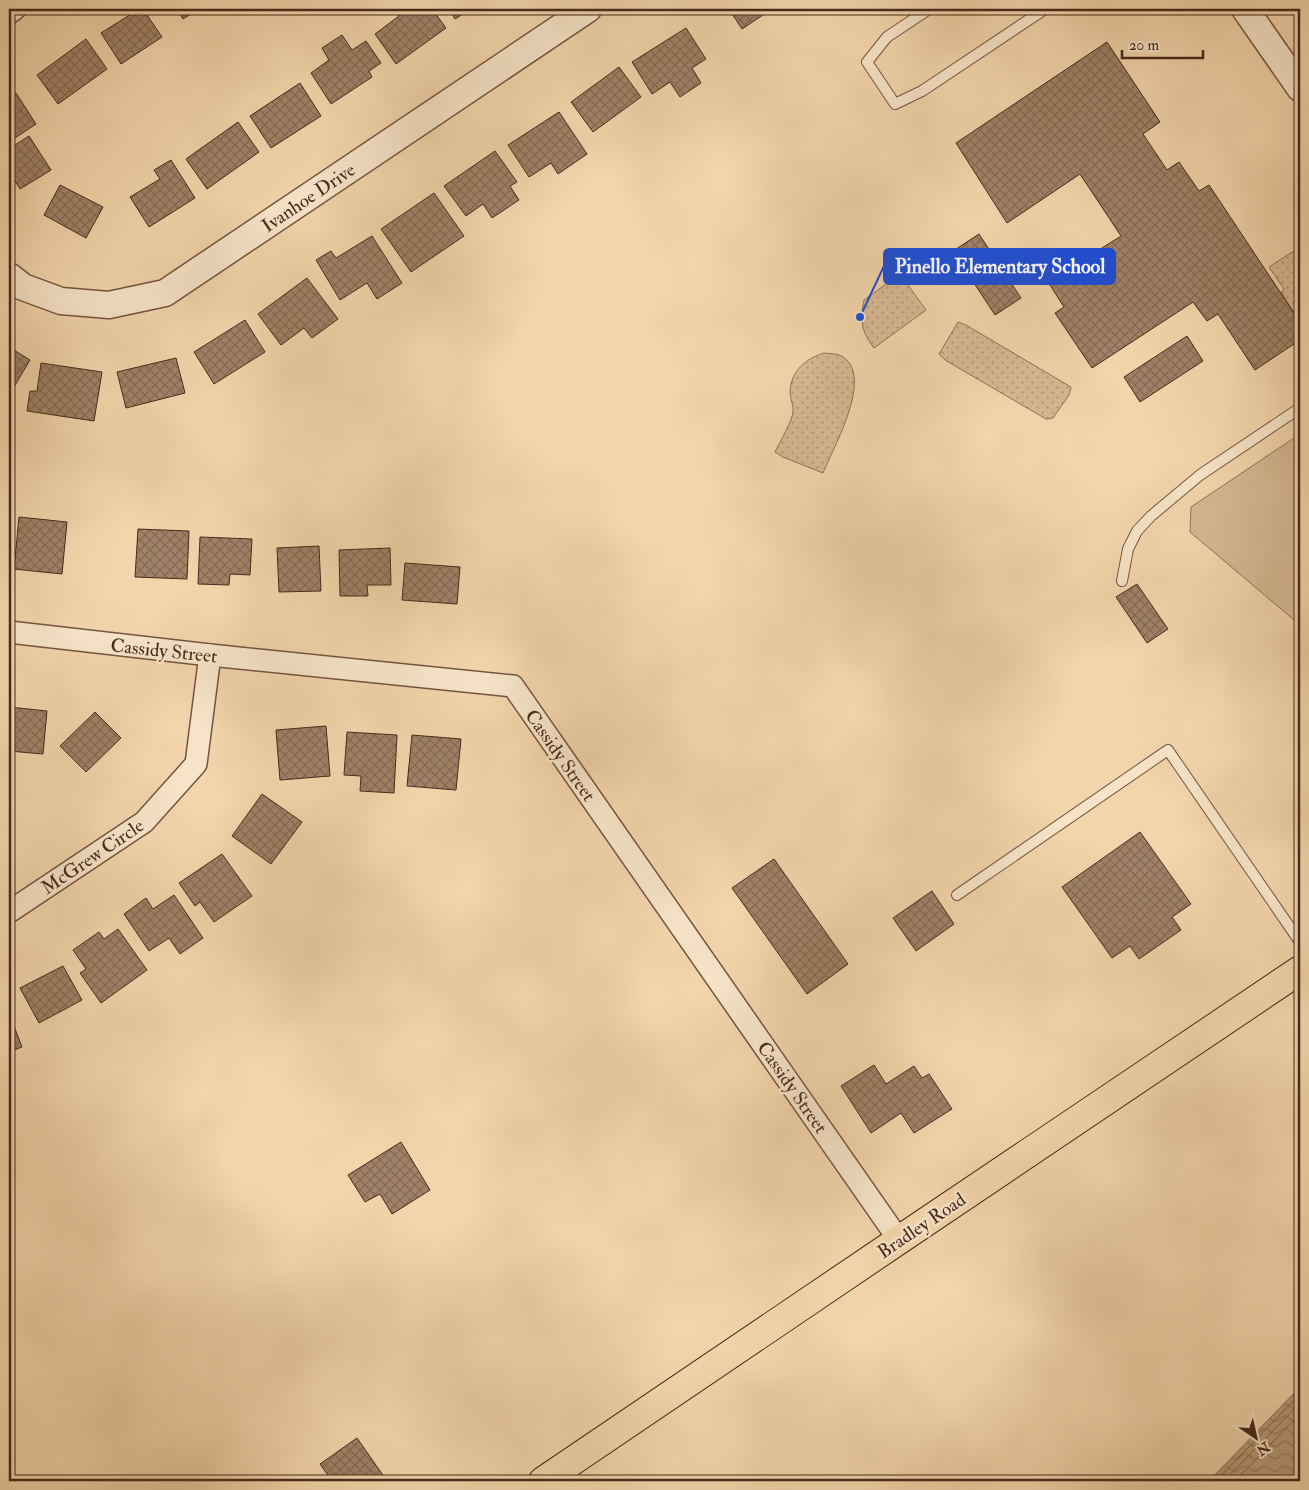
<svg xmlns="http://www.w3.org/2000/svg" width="1309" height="1490" viewBox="0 0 1309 1490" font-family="'IM FELL Double Pica',serif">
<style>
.green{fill:#d6b893;stroke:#907058}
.park{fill:url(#park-dots);stroke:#907058}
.water{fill:url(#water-waves);stroke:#8c6d55}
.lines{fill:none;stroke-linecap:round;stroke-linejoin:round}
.shore{stroke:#81624c;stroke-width:1}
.building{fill:url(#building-cross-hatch);stroke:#49291d}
.service-casing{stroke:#745440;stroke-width:12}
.minor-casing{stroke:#745440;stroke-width:24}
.tertiary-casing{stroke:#745440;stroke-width:29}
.primary-casing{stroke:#49291d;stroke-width:30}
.service{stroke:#f7e4c8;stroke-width:10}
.minor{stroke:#f7e4c8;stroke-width:21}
.tertiary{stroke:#f7e4c8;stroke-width:26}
.primary{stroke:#f3d5ab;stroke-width:28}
.labels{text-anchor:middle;stroke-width:5;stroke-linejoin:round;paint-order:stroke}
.street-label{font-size:19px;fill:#49291d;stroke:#f7e4c8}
.leader{fill:none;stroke:#1d4ed8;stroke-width:2}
.callout-dot{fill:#1d4ed8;stroke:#f7e4c8;stroke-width:2}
.callout{fill:#1d4ed8;stroke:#1d4ed8;stroke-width:2}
.callout-label{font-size:20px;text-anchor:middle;font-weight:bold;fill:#fff}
</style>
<defs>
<pattern id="park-dots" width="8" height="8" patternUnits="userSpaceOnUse" patternTransform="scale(1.25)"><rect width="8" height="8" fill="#d6b893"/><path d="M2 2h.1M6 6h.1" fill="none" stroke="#b09677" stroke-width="1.8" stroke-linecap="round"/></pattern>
<pattern id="water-waves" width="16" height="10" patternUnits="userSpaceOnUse" patternTransform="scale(1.25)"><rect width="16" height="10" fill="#b99b7b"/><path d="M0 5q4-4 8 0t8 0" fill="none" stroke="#987e64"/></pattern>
<pattern id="building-cross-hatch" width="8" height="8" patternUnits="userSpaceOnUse" patternTransform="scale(1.25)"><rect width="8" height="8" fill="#a18267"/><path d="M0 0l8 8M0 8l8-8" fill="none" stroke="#856a54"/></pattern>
</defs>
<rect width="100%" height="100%" fill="#f3d5ab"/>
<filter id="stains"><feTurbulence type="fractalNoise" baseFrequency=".004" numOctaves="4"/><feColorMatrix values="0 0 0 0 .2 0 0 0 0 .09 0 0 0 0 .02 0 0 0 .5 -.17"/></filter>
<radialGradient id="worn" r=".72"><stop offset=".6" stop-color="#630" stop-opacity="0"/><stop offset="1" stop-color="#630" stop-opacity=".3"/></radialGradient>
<polygon class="green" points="1300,434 1300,625 1190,532 1191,507"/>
<g class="park">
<polygon points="1300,247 1300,322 1281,292 1284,289 1269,267"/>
<path d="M 900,274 L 926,310 L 874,348 C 861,331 860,321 864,300 Z"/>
<polygon points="958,322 966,325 1071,387 1069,395 1053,418 1046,419 945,360 939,354"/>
<path d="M 824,353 C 830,354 837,353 843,357 C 874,377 833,448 823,473 L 783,457 L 775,452 C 779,444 793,419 793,412 C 794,406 790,399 790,392 C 791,371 805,359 824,353 Z"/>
</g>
<polygon class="water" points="1300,1387 1300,1481 1209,1481"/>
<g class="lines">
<g class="shore">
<polyline points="1216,1481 1300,1394"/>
<polyline points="1224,1481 1300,1403"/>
<polyline points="1235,1481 1300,1414"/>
</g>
</g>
<g class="building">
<polygon points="139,9 143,9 162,37 121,64 101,33"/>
<polygon points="177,9 199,9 183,19"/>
<polygon points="394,9 432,9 446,28 396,64 375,34 399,16"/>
<polygon points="449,9 471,9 455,19"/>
<polygon points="729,9 772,9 742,29"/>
<polygon points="686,28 706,59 692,68 701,83 680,97 670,82 652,94 632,62"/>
<polygon points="342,35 352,50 366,41 381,63 369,71 372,77 331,104 311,73 329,60 322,48"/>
<polygon points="86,39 107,69 58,104 37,75"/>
<polygon points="1107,42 1160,122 1143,134 1167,170 1179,162 1199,191 1209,185 1300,322 1300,340 1255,370 1218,314 1207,321 1193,302 1092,368 1055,313 1064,307 1048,282 1121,236 1080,174 1007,223 956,143"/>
<polygon points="619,67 641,97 593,132 571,102"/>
<polygon points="300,83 321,116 271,148 250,116"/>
<polygon points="16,93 36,124 9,142 9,98"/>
<polygon points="559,112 587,154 558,174 551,163 529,177 508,145"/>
<polygon points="238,122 259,152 207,189 186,159"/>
<polygon points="29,136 51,170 20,189 9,171 9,149"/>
<polygon points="495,151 517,182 510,186 519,200 492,218 483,204 466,216 444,186"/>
<polygon points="171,160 195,198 149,227 130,197 160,179 154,170"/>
<polygon points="60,185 103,207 86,238 44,215"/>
<polygon points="434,193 464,236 411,272 381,229"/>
<polygon points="979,234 1021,298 995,315 953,251"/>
<polygon points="372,236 402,283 377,299 367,283 340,300 316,260 331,251 336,258"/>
<polygon points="307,278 338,319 312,338 304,328 281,345 258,314"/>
<polygon points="245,320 265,352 214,384 194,352"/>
<polygon points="1187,336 1203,361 1140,402 1124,377"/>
<polygon points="9,347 30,360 11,392 9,390"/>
<polygon points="176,358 185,393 126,408 117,372"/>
<polygon points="41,363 102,372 94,421 27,411 30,391 37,391"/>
<polygon points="19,517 67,522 62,574 14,569"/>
<polygon points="138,529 189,531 187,579 135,577"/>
<polygon points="200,537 252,539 250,575 230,574 229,585 198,584"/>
<polygon points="319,546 321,591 279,592 277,548"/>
<polygon points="390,548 391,585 367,585 368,596 340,596 339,550"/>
<polygon points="405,563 460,567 457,604 402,600"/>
<polygon points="1137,584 1168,629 1147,643 1116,597"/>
<polygon points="9,707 47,711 43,754 9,751"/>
<polygon points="95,712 121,738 86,772 60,746"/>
<polygon points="326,726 330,776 280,780 276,730"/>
<polygon points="347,732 397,735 394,793 360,791 361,776 344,775"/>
<polygon points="412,735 461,739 456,790 407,786"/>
<polygon points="262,794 302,822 271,864 232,836"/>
<polygon points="1140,832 1191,904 1172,917 1181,930 1139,959 1130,946 1112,958 1062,887"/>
<polygon points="222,854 252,896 214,922 200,902 195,906 179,883"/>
<polygon points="774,859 848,964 807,994 732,888"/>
<polygon points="932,891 954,924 916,951 893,918"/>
<polygon points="174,895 203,938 180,954 169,938 149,951 124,914 146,898 153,909"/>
<polygon points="118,929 147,970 101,1003 80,973 86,969 73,950 99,932 104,939"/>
<polygon points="63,966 82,1000 39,1023 20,988"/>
<polygon points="9,1013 22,1047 9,1052"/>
<polygon points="874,1065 886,1084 914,1066 922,1078 929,1074 952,1109 914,1133 901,1113 871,1133 841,1086"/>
<polygon points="401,1142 430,1190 392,1214 380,1194 365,1202 348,1175"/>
<polygon points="357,1438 387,1481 332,1481 320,1464"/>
</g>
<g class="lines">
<defs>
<g id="service">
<polyline points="929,9 887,37 867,62 895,104 922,91 1045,9"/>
<polyline points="1122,581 1128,549 1137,531 1151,516 1200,475 1300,408"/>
<polyline points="957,895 1168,750 1300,942"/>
</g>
<g id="minor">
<polyline points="9,13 15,9"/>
<polyline points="9,632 210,655 513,686 899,1240"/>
<polyline points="9,912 144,822 196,764 210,655"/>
</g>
<g id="tertiary">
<polyline points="1245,9 1300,88"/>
<polyline points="9,276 23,287 61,301 109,305 165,293 588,9"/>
</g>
<polyline id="primary" points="543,1481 899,1240 1300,970"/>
</defs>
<use href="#service" class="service-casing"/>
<use href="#minor" class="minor-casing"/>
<use href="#tertiary" class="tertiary-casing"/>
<use href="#primary" class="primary-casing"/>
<use href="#service" class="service"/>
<use href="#minor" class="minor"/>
<use href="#tertiary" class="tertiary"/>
<use href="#primary" class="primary"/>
</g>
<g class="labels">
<g class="street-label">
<text transform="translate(308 197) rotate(-34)" y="7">Ivanhoe Drive</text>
<text transform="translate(164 650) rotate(6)" y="7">Cassidy Street</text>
<text transform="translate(561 755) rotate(55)" y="7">Cassidy Street</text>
<text transform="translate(92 856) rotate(-34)" y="7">McGrew Circle</text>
<text transform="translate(793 1087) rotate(55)" y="7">Cassidy Street</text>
<text transform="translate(921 1225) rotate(-34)" y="7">Bradley Road</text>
</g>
</g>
<path class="leader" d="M860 317L884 266"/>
<circle class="callout-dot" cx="860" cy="317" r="5"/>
<rect class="callout" x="884" y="249" width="231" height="35" rx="5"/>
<g class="callout-label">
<text x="1000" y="273">Pinello Elementary School</text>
</g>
<rect width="1309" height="1490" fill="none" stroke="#f3d5ab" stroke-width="30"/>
<rect x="10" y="10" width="1289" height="1470" fill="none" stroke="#49291d" stroke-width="2.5"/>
<rect x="15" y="15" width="1279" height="1460" fill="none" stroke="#49291d"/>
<g transform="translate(1256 1438) rotate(146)" stroke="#f7e4c8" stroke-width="4" paint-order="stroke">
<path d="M0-4L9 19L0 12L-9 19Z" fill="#49291d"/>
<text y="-8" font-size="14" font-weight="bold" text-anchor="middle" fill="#49291d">N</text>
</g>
<path d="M1122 50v8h81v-8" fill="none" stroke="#49291d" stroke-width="2.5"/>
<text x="1129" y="50" font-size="15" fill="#49291d" stroke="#f7e4c8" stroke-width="4" paint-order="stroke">20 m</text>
<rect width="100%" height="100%" filter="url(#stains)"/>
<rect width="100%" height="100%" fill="url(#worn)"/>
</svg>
